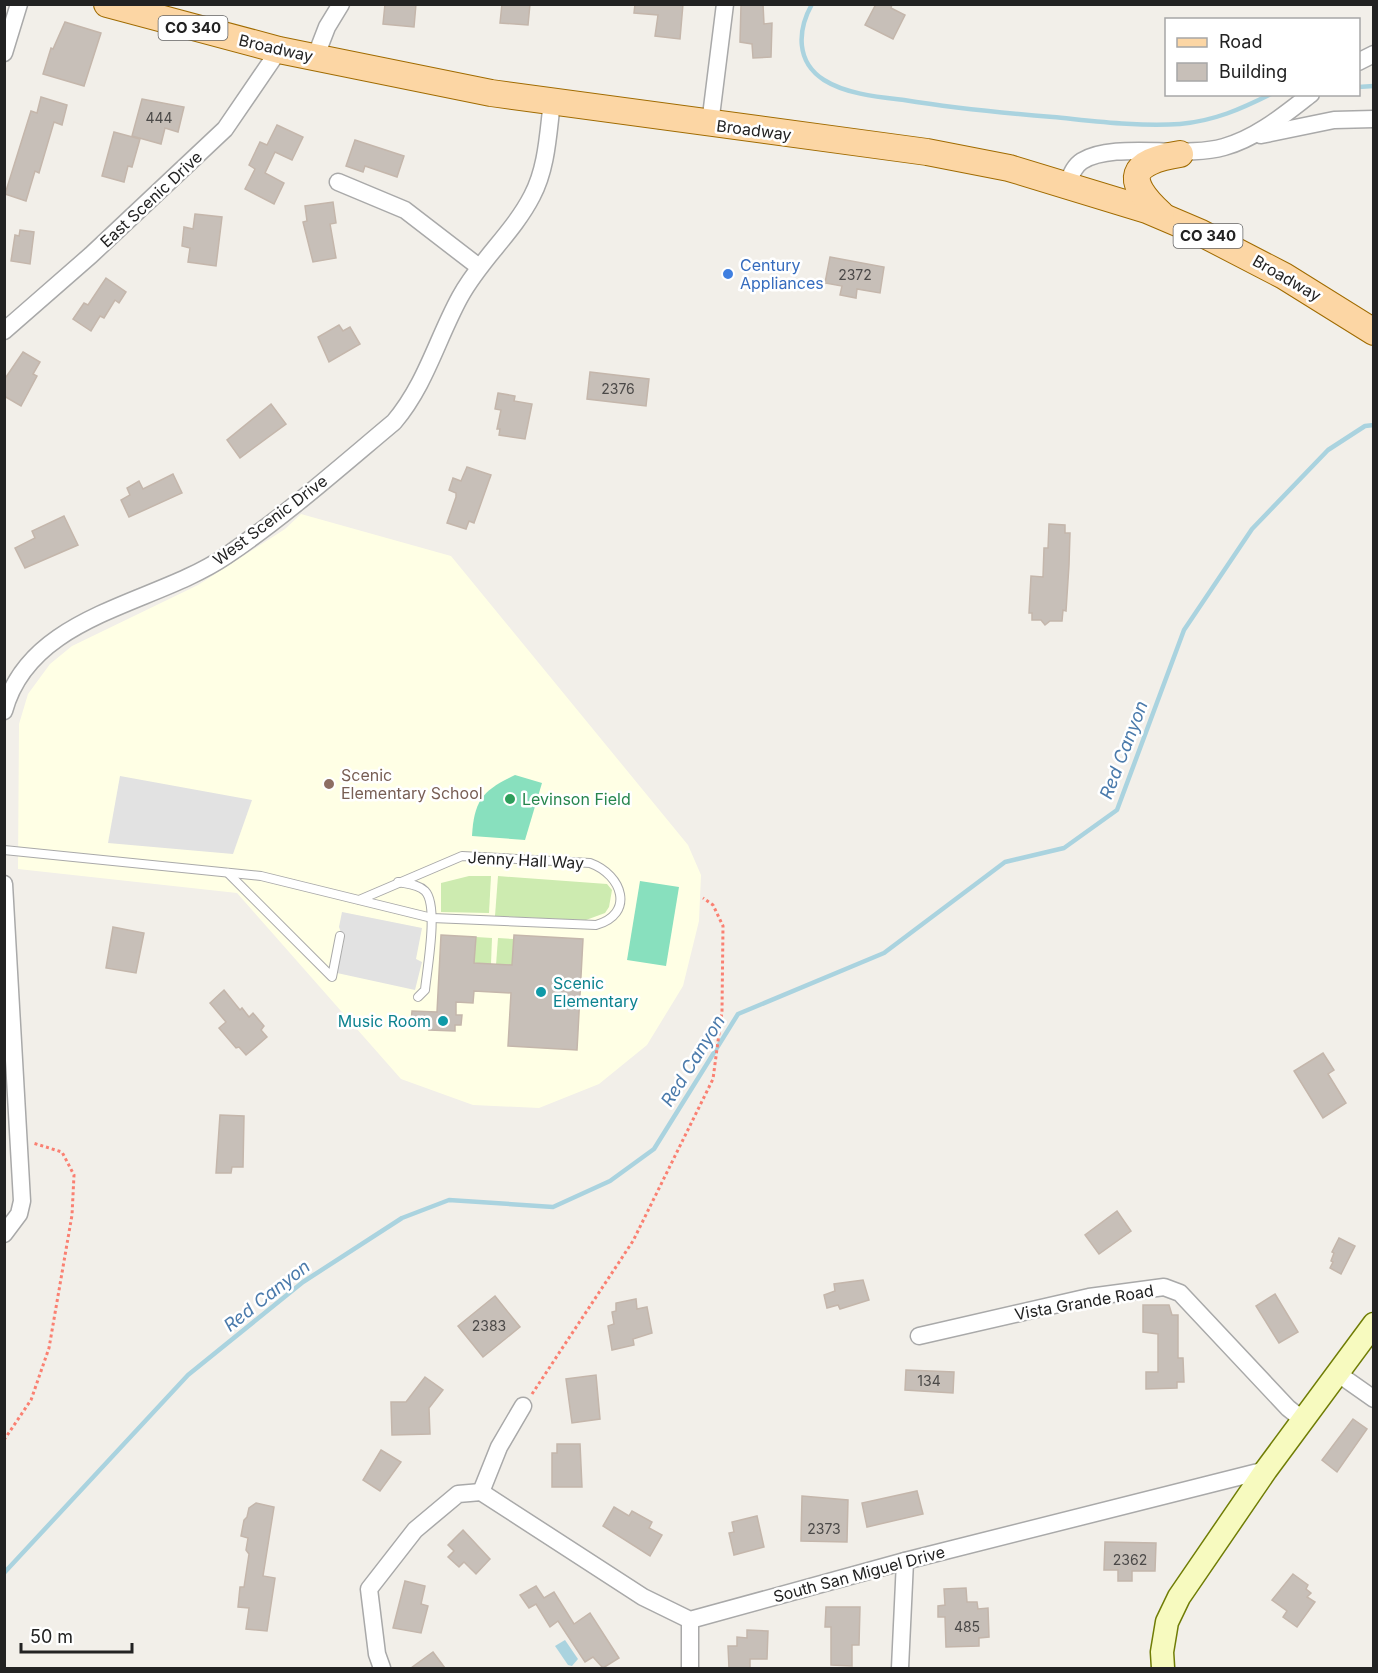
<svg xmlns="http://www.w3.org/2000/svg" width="1378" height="1673" viewBox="0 0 1378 1673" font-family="Inter,sans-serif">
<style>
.education{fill:#ffffe5}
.grass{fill:#cdebb0}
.pitch{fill:#88e0be}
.parking{fill:#e2e2e2}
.water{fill:#aad3df}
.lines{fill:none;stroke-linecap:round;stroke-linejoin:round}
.stream{stroke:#aad3df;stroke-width:4.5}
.building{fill:#c7bfb8;stroke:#c4b6ab;stroke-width:1.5}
.lane-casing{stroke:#a9a9a9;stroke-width:10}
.street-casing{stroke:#a9a9a9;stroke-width:19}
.secondary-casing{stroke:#707d05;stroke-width:25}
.primary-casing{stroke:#a06b00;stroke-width:28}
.path{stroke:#fa8072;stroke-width:3;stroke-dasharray:3 3;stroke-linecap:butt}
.lane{stroke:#fff;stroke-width:8}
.street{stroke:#fff;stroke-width:16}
.secondary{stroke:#f7fabf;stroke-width:22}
.primary{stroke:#fcd6a4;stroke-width:26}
.shop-dot{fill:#3f7fe0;stroke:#fff;stroke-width:2}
.education-dot{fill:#8d6e63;stroke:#fff;stroke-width:2}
.leisure-dot{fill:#2e9e5b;stroke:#fff;stroke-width:2}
.culture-dot{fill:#0f9aa8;stroke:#fff;stroke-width:2}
.labels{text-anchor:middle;stroke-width:5;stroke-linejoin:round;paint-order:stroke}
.number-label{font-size:14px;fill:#4b4948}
.shield{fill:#fff;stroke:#646464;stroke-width:1.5}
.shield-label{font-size:15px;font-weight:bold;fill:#222}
.street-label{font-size:16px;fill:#222;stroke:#fff}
.shop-label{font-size:16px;fill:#366cbe;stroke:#fff;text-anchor:start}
.education-label{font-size:16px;fill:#785e54;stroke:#fff;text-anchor:start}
.leisure-label{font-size:16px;fill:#27864d;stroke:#fff;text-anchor:start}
.culture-label{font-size:16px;fill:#0d838f;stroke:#fff;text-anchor:start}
.water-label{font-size:18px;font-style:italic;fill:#4a7aab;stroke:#fff}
</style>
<rect width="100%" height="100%" fill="#f2efe9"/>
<polygon class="education" points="301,514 451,556 688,845 701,875 699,921 683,986 647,1045 599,1084 539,1108 473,1105 401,1079 237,893 18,869 19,724 28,694 50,664 72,646 198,585 285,529"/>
<g class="grass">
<polygon points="469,876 491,876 489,913 441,912 441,883"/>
<polygon points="498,876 607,884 612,890 609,907 605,913 586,920 495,916"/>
<polygon points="476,937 492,938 491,964 474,963"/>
<polygon points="498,938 514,939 512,965 496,965"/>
</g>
<g class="pitch">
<path d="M 515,775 L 542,783 L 525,840 L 472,836 C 474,800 483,790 515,775 Z"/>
<polygon points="640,881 679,887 666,966 627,960"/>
</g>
<g class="parking">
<polygon points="120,776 252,800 233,854 108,843"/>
<polygon points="342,912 422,928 416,959 422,962 415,990 337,973 344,941 339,927"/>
</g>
<polygon class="water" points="565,1640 578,1659 572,1666 568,1665 555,1646"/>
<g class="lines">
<g class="stream">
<path d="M 812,4 C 797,31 796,62 824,80 C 846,94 878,97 904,100 C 953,108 1003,113 1053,117 C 1094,121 1139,127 1180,124 C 1214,121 1241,109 1271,94"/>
<polyline points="1358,87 1374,86"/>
<polyline points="4,1573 188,1375 303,1282 402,1218 449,1200 553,1207 610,1181 654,1149 738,1014 884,953 1005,862 1064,848 1117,810 1184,630 1252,529 1328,450 1365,426 1374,425"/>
</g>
</g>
<g class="building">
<polygon points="385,4 416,4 414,27 383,24"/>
<polygon points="502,4 530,4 528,25 500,23"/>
<polygon points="635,4 683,4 680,39 655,36 658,15 634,13"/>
<polygon points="763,4 764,24 772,23 771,57 753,58 752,44 740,42 741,5"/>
<polygon points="876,4 892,4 891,8 905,15 893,39 865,25"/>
<polygon points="65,22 101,33 84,86 43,74 51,48 53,49"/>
<polygon points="41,97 67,105 62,125 54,122 39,173 35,171 26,201 5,194 31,111 37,113"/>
<polygon points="142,99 184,107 178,132 165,128 161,144 132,136"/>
<polygon points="277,125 303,137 292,160 275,152 265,173 284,183 274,204 245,189 255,169 249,165 260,142 267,145"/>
<polygon points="114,132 140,139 132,167 128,166 124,182 102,176"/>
<polygon points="355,140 404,156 397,177 365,166 363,172 346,166"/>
<polygon points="333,202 336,223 330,224 336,258 313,262 303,222 307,221 305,206"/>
<polygon points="195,214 222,217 216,266 188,262 190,248 182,246 184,227 193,229"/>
<polygon points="20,230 34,232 30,264 11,261 15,235 19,236"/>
<polygon points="830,257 884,267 880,293 857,289 856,298 840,295 842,286 825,283"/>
<polygon points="106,278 126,292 119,303 115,300 104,318 100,316 91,331 73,319 84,303 88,305"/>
<polygon points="339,325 343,331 350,327 360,344 329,362 318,337"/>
<polygon points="23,352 40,362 33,374 37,376 21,406 4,396 4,380"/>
<polygon points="590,372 649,379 646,406 587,399"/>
<polygon points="498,393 515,396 514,401 532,404 525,439 499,435 500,429 497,429 501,410 495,409"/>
<polygon points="271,404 286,424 240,458 227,440"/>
<polygon points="467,467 491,475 474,523 469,521 466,529 447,523 456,497 456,493 449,490 453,478 461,481"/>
<polygon points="173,474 182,493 129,517 121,500 130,495 127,488 139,481 143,489"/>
<polygon points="64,516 78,545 25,568 15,548 35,538 32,531"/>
<polygon points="1049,524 1065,525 1065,533 1070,533 1069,565 1066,611 1063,610 1062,621 1050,621 1045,625 1041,620 1032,620 1032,613 1029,613 1031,576 1043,577 1044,548 1048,548"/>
<polygon points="113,927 144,933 136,973 106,968"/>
<polygon points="441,935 476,937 474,963 512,965 514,935 583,939 577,1050 508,1046 511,993 474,991 473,1003 456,1002 456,1015 462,1015 461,1025 455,1025 455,1031 429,1030 430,1024 411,1023 412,1011 437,1012"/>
<polygon points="224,990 240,1010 242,1008 249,1017 253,1013 264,1026 261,1030 267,1037 246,1055 239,1047 236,1048 219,1028 226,1022 210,1003"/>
<polygon points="1323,1053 1334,1070 1328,1074 1346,1103 1323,1118 1294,1071"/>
<polygon points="220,1115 244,1116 243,1167 232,1167 231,1173 216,1173"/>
<polygon points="1117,1211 1131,1231 1099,1254 1085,1235"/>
<polygon points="1339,1238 1355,1246 1341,1274 1330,1268 1333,1262 1331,1261 1334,1253 1332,1252"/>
<polygon points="863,1280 869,1300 840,1309 838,1305 827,1308 824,1295 835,1291 834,1284"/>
<polygon points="1275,1294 1298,1332 1279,1343 1256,1306"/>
<polygon points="495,1296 520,1327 483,1357 458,1326"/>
<polygon points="636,1299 637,1309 647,1307 652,1333 633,1339 634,1345 612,1350 608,1326 614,1324 612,1312 616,1311 616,1303"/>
<polygon points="1143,1305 1169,1305 1172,1315 1178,1315 1178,1358 1183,1358 1184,1382 1177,1382 1177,1388 1146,1389 1146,1372 1158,1372 1158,1334 1143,1332"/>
<polygon points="906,1370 954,1372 953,1393 905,1390"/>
<polygon points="596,1375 600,1419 572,1423 566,1379"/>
<polygon points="425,1377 443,1390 429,1408 430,1434 392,1435 391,1402 406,1402"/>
<polygon points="1353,1419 1367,1429 1337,1472 1322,1460"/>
<polygon points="557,1444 580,1444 582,1487 552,1487 552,1453 557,1453"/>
<polygon points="381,1450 401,1462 380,1491 363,1480"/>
<polygon points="917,1491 923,1514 867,1527 862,1503"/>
<polygon points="802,1496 848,1500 847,1542 801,1541"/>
<polygon points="256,1503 274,1507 263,1576 275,1578 267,1631 246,1629 249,1608 238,1607 240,1587 244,1587 249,1554 246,1550 248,1538 241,1536 244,1520 247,1517 249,1508"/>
<polygon points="614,1507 629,1516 632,1511 652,1522 649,1528 662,1535 650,1556 603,1526"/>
<polygon points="757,1516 764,1547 734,1555 729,1533 734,1532 732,1522"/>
<polygon points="463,1530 490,1559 476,1574 464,1562 459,1567 448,1557 454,1551 448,1545"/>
<polygon points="1105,1542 1156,1543 1155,1571 1132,1571 1132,1581 1118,1581 1118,1570 1104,1570"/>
<polygon points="1293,1574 1308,1585 1306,1589 1311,1593 1307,1597 1315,1602 1297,1627 1283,1617 1287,1611 1272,1600"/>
<polygon points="405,1581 425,1586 421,1604 428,1606 421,1633 393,1628"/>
<polygon points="536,1586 544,1598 554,1592 574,1624 590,1613 619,1658 603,1668 593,1657 585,1662 558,1621 550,1627 536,1604 529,1608 520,1595"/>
<polygon points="966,1588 967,1602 977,1602 978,1609 988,1608 989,1637 979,1638 979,1646 946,1647 945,1617 938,1617 938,1606 945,1605 944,1589"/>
<polygon points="826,1607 860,1607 859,1645 852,1645 852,1666 831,1665 831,1627 825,1627"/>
<polygon points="747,1630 768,1631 767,1659 750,1659 750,1668 729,1668 728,1646 737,1646 737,1637 747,1638"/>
<polygon points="433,1652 445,1668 411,1668"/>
</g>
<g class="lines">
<defs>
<g id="lane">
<path d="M 4,850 L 261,876 L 432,918 L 596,925 C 635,914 623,875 590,863 L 462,856 L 359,900"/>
<polyline points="228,873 332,977 340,936"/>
<path d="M 398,882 C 407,884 418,884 425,891 C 439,905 427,969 425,990 L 418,997"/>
</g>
<g id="street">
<polyline points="4,53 19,4"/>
<polyline points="315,58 327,27 341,4"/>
<polyline points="1358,62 1374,54"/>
<polyline points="710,124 725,4"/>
<polyline points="1261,135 1334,120 1374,119"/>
<polyline points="338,182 405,210 479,267"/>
<path d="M 1067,184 C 1071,175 1074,166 1082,161 C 1114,141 1183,159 1224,147 C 1257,138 1285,114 1311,94"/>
<polyline points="4,331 91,255 225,129 279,50"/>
<path d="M 4,711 C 30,614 154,605 226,556 C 285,516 339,468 394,422 C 426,384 437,339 460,297 C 480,260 513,233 532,196 C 547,168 548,133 552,102"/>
<polyline points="4,884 22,1201 19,1214 4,1234"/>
<polyline points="919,1336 1089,1297 1164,1287 1180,1293 1288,1408 1303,1420"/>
<polyline points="1337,1373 1374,1399"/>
<polyline points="481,1492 499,1447 523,1406"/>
<polyline points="690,1620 690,1668"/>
<polyline points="382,1668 377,1654 369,1589 415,1530 458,1494 481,1492 643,1597 690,1620 905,1561 1266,1470"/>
<polyline points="900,1668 905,1561"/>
</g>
<polyline id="secondary" points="1163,1668 1162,1652 1167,1622 1179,1597 1266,1470 1374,1324"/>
<g id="primary">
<polyline points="107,4 279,50 491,93 927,152 1009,168 1147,210 1201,233 1284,276 1374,332"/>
<path d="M 1161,214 C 1123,179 1130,162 1180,154"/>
</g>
</defs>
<use href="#lane" class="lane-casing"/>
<use href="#street" class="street-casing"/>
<use href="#secondary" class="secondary-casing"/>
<use href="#primary" class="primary-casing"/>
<g class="path">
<polyline points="532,1394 633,1241 713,1079 722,1011 723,926 713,905 703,898"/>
<polyline points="4,1440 31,1400 49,1348 72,1215 74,1175 62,1152 33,1143"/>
</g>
<use href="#lane" class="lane"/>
<use href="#street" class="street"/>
<use href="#secondary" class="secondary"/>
<use href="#primary" class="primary"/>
</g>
<circle class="shop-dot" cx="728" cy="274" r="6"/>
<circle class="education-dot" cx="329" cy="784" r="6"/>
<circle class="leisure-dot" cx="510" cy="799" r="6"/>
<g class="culture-dot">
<circle cx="541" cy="992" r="6"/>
<circle cx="443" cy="1021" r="6"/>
</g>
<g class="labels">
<g class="number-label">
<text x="159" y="123">444</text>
<text x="855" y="280">2372</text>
<text x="618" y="394">2376</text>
<text x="489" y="1331">2383</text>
<text x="929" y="1386">134</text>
<text x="824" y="1534">2373</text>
<text x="1130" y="1565">2362</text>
<text x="967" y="1632">485</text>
</g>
<g class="shield">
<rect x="158.5" y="16" width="69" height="24" rx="4.5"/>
<rect x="1173.5" y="224" width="69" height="24" rx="4.5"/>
</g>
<g class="shield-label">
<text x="193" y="33">CO 340</text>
<text x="1208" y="241">CO 340</text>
</g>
<g class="street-label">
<text transform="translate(276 48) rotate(13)" y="6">Broadway</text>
<text transform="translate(754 130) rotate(7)" y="6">Broadway</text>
<text transform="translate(151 199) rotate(-43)" y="6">East Scenic Drive</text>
<text transform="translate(1287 278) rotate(30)" y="6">Broadway</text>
<text transform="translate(270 520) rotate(-37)" y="6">West Scenic Drive</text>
<text transform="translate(526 860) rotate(3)" y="6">Jenny Hall Way</text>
<text transform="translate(1084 1302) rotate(-10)" y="6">Vista Grande Road</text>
<text transform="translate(859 1574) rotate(-15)" y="6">South San Miguel Drive</text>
</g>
<g class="shop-label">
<text x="740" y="271">Century<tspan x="740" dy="18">Appliances</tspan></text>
</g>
<g class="education-label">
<text x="341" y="781">Scenic<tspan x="341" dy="18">Elementary School</tspan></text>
</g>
<g class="leisure-label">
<text x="522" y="805">Levinson Field</text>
</g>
<g class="culture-label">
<text x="553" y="989">Scenic<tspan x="553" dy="18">Elementary</tspan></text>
<text x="431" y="1027" text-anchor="end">Music Room</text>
</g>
<g class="water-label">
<text transform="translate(1124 750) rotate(-69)" y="6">Red Canyon</text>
<text transform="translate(693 1061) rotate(-58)" y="6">Red Canyon</text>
<text transform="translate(267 1296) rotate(-38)" y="6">Red Canyon</text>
</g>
</g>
<rect width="1378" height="1673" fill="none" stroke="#222222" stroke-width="12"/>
<rect x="1165" y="18" width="195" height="78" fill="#ffffff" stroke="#a7a7a7" stroke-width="1.5"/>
<rect x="1177" y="38" width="30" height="9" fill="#fcd6a4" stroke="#a7a7a7" stroke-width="1.5"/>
<text x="1219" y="48" font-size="18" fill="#222222">Road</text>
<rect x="1177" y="63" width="30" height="18" fill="#c7bfb8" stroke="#a7a7a7" stroke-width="1.5"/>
<text x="1219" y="78" font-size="18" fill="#222222">Building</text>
<path d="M21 1643v9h111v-9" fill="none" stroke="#222222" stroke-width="3"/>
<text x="30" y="1643" font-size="18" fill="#222222" stroke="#ffffff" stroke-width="4.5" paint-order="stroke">50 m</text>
</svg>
